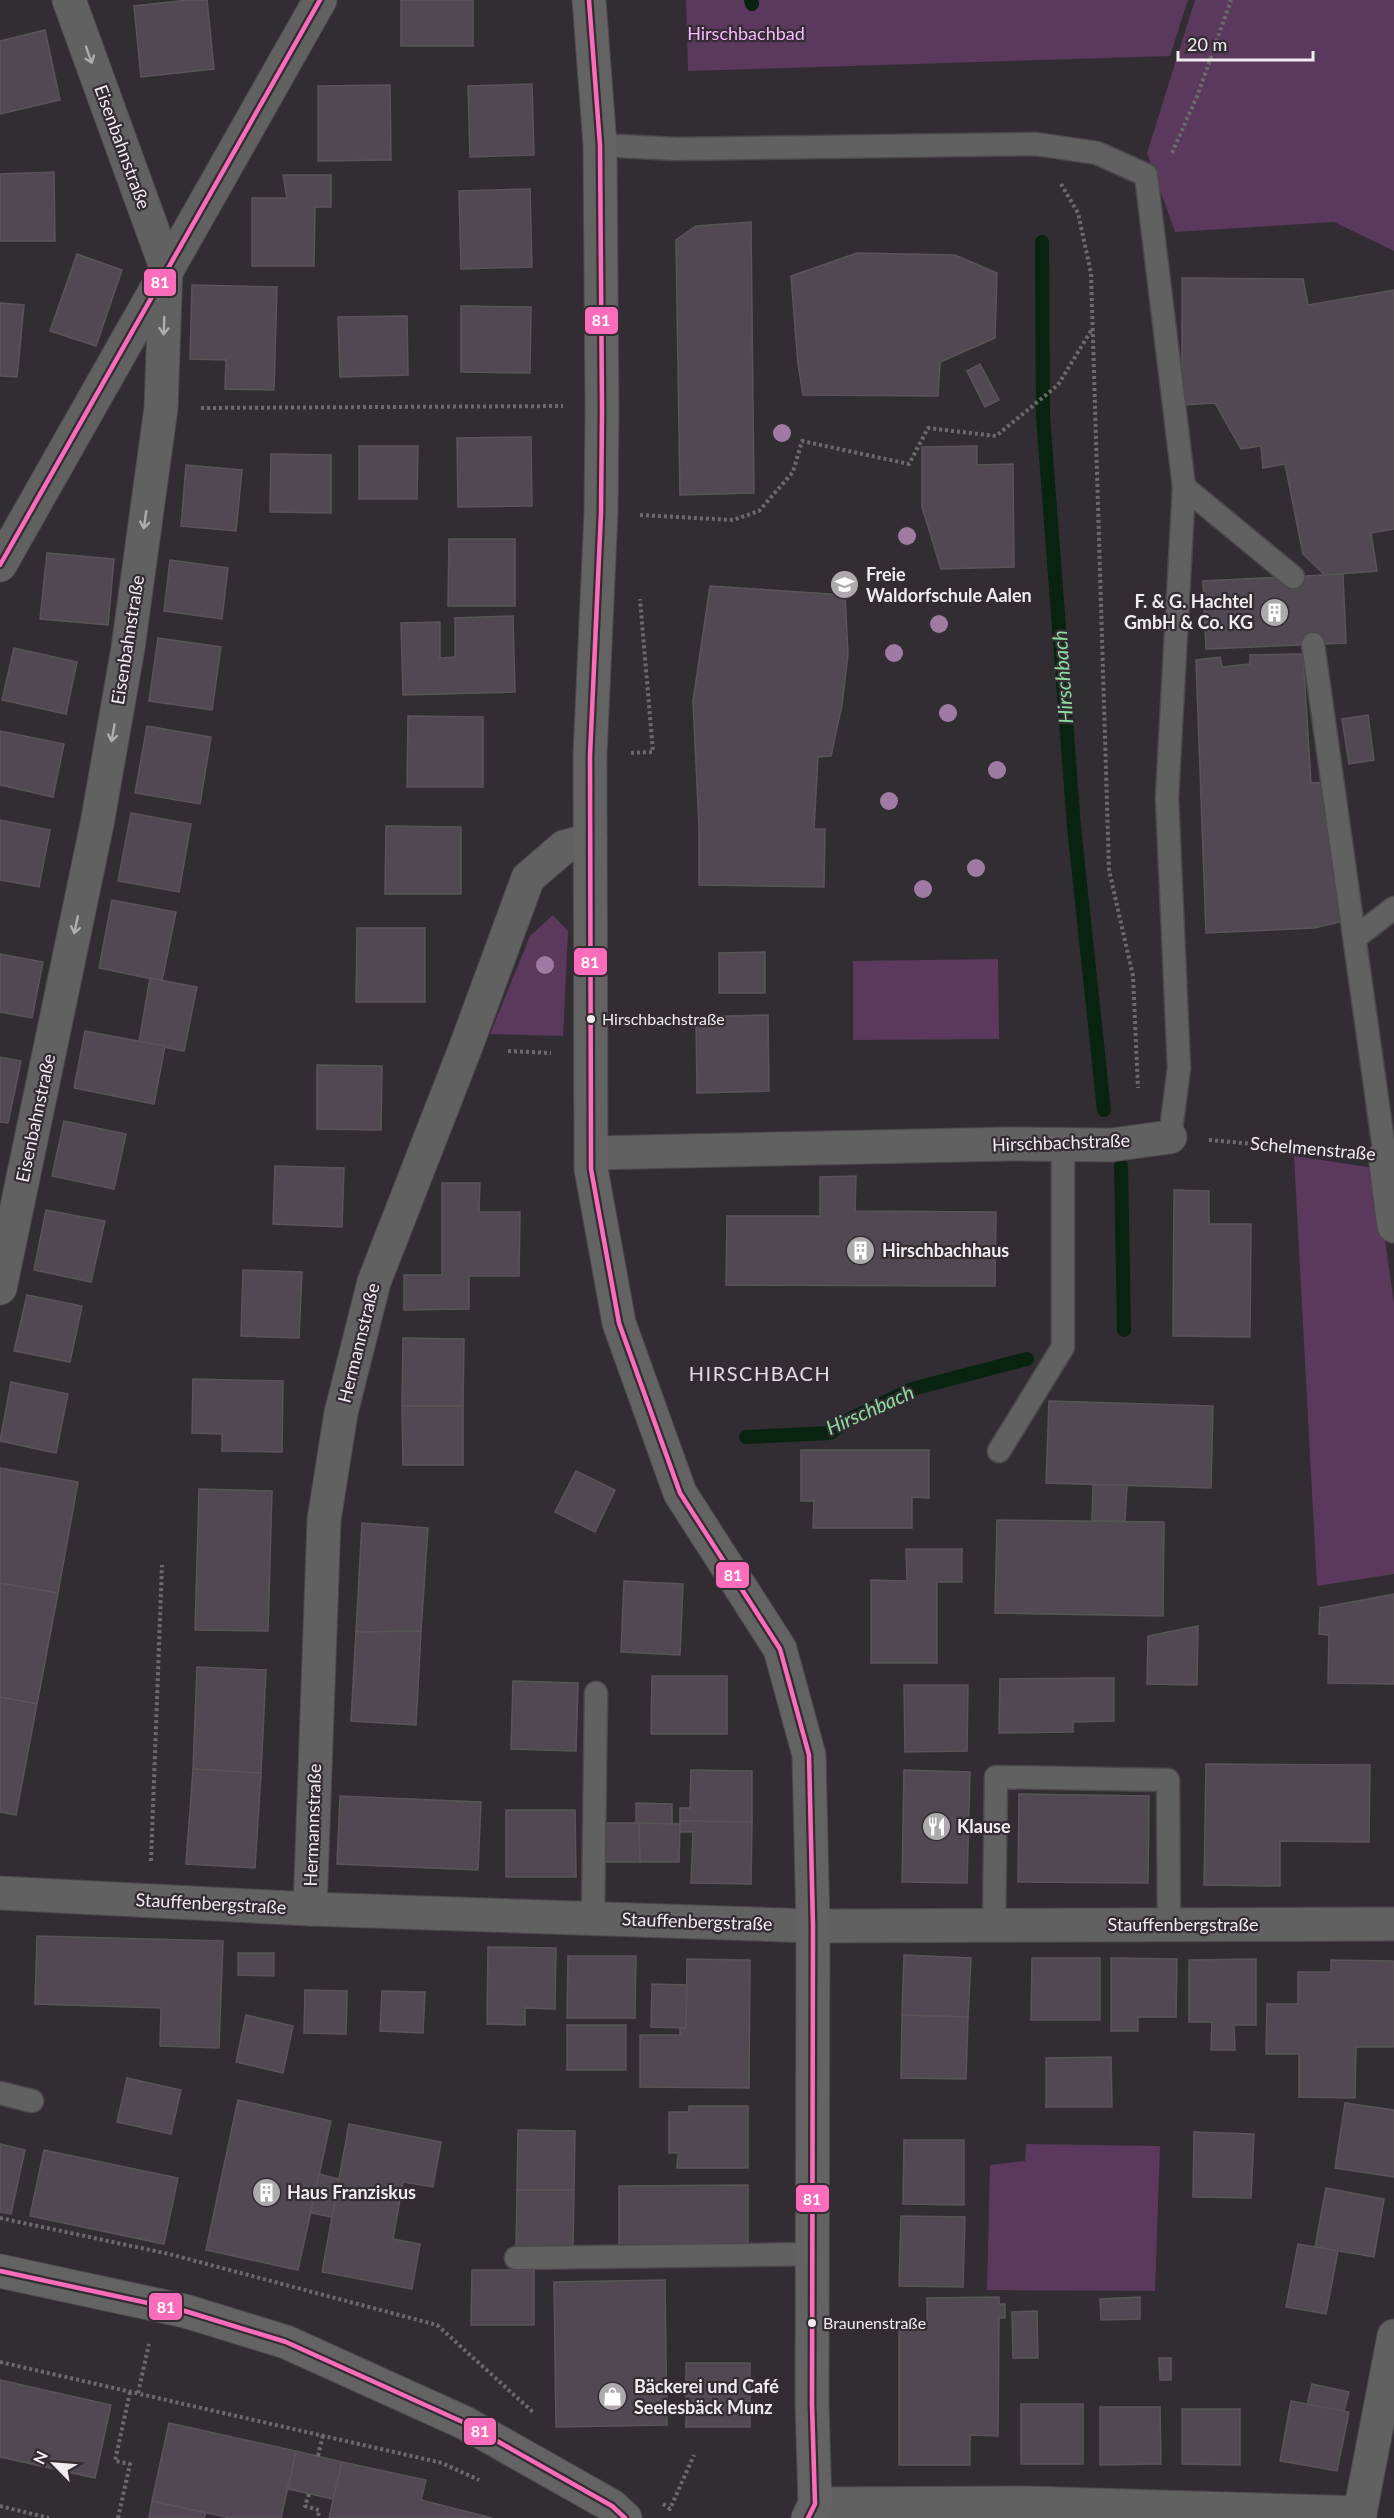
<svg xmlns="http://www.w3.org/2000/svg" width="1394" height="2518" viewBox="0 0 1394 2518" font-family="Lato,sans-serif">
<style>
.green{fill:#5a395c}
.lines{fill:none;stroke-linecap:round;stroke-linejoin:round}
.stream{stroke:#092311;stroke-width:14}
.building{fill:#524853;stroke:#585558;stroke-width:1.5}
.lane-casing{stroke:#4c494c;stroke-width:25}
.street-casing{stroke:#4c494c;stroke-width:35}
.secondary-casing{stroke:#4c494c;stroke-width:35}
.path{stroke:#6b6a6b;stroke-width:4;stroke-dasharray:3 3;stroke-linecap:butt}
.lane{stroke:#616161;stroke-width:22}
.street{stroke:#616161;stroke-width:33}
.secondary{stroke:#626362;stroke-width:33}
.bus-1-casing{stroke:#332c33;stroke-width:9}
.bus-1{stroke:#fb6dba;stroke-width:4.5}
.tree{fill:#9f7aa2}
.oneway{stroke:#b0adb0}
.bus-dot{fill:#f0ecf0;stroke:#332c33;stroke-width:2}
.labels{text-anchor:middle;stroke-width:4.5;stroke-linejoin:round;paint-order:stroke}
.bus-label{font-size:16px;fill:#f0ecf0;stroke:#332c33;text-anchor:start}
.park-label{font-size:18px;fill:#f9b9fe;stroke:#332c33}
.street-label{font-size:18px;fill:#f0ecf0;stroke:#332c33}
.poi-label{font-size:18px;font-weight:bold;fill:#f0ecf0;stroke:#332c33;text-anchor:start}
.water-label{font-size:20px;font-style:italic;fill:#8ddda0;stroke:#332c33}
.neighbourhood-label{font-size:20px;letter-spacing:1.5px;fill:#e4dbe4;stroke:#332c33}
.line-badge{stroke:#332c33;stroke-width:2}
.badge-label{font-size:16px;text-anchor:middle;font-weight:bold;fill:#fff}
</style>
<rect width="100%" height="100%" fill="#322d32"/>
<g class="green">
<polygon points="686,0 1188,0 1170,56 688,71"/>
<polygon points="1195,0 1394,0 1394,251 1334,222 1175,232 1147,153"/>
<polygon points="553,915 568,931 563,1036 490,1034 530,936"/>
<polygon points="998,959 999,1039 853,1040 853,961"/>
<polygon points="1294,1156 1375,1168 1394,1304 1394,1574 1317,1586"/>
<polygon points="1026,2144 1160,2146 1155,2291 987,2290 990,2165 1025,2161"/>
</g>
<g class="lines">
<g class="stream">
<polyline points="751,0 752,4"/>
<polyline points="1042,242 1043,416 1074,827 1104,1110"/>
<polyline points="1121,1166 1124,1330"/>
<polyline points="746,1437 830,1433 852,1418 912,1389 1027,1359"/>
</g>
</g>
<g class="building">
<polygon points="188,0 207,0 214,69 141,77 134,6"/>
<rect x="401" y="0" width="72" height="46"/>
<polygon points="45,30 60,100 0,114 0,41"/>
<polygon points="532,84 534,155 470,157 468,86"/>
<polygon points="390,85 391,160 318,161 318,86"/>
<polygon points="54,172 55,241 0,241 0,174"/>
<polygon points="283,175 331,175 331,207 315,207 314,266 252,266 252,198 287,198"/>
<polygon points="530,189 532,267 461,269 459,191"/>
<polygon points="751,222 754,493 680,495 676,240 696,226"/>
<polygon points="857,253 955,255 997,273 995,338 940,362 938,396 803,395 798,364 791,276"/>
<polygon points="77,254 122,270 96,346 50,331"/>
<polygon points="1182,278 1303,279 1308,305 1394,290 1394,529 1371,533 1377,571 1325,575 1303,554 1285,464 1263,468 1261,446 1241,449 1215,403 1182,405"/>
<polygon points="192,285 277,287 274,390 225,389 226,360 190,359"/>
<polygon points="0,303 24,305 17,377 0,376"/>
<polygon points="461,306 531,307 530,373 461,372"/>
<polygon points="407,316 408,375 340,377 338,317"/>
<polygon points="980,364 999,400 985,407 967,371"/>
<polygon points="531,437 532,506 458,507 457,438"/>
<polygon points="359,446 418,446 417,499 359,499"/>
<polygon points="977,446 977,465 1013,464 1014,567 941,569 922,507 922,447"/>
<polygon points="271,454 331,455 331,513 270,512"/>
<polygon points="186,465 242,470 236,531 181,526"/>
<polygon points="449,539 515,539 515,606 448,606"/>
<polygon points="47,553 114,559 108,625 40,619"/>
<polygon points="170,560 228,568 222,619 164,611"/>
<polygon points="1343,574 1346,643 1206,649 1203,581"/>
<polygon points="710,586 845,595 848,654 842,705 831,756 818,757 814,829 825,829 824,887 699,885 699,827 693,701"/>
<polygon points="513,616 515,692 403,695 401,623 440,622 440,658 455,657 455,618"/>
<polygon points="158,638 221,647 212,710 149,701"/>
<polygon points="14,648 77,662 66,714 2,700"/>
<polygon points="1303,654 1311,783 1330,782 1349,920 1314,928 1206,933 1196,660 1220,657 1222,667 1250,664 1250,655"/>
<polygon points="1368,715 1374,760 1349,764 1342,719"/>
<polygon points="408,716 483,717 483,787 407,787"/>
<polygon points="147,726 211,737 200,804 135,793"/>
<polygon points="0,731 64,744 53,797 0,785"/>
<polygon points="131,813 191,824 179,892 118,881"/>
<polygon points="0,820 50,830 39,887 0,880"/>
<polygon points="386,826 461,827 461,894 385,894"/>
<polygon points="112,900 176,912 162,981 99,968"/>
<polygon points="357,928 425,928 425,1002 356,1002"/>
<polygon points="765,952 765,993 719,993 719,953"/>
<polygon points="0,954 43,962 32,1018 0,1012"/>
<polygon points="150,978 197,987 184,1051 139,1042"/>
<polygon points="768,1015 769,1091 697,1093 696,1017"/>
<polygon points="85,1031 165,1046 154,1104 74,1088"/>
<polygon points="0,1057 21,1061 8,1123 0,1122"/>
<polygon points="317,1065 382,1066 381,1130 317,1129"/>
<polygon points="64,1121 126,1134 114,1189 52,1176"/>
<polygon points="275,1166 344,1168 342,1227 273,1224"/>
<polygon points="856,1176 855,1211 996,1212 995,1286 726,1285 727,1216 820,1216 820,1177"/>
<polygon points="442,1183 480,1183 479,1212 520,1212 519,1276 469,1276 469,1309 404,1310 404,1275 442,1275"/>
<polygon points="1174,1190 1209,1191 1209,1224 1251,1224 1250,1337 1173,1336"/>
<polygon points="46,1210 105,1221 91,1282 34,1270"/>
<polygon points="243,1270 302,1272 299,1338 241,1336"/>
<polygon points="27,1295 82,1306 70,1362 14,1351"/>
<polygon points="403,1338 464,1339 463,1406 402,1406"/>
<polygon points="193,1379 283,1381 282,1452 222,1451 222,1434 192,1433"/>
<polygon points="11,1382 68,1394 56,1453 0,1441"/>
<polygon points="1049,1401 1213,1406 1211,1488 1046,1483"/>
<polygon points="402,1406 463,1406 463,1465 403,1465"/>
<polygon points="801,1450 929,1450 929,1498 912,1497 912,1528 813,1528 814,1501 801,1501"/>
<polygon points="0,1468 78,1482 58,1593 0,1583"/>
<polygon points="576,1471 615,1490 595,1532 555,1512"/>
<polygon points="1093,1485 1127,1485 1125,1521 1092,1521"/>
<polygon points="199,1489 272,1491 268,1631 195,1630"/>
<polygon points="997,1520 1164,1522 1163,1616 995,1613"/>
<polygon points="362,1523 428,1528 421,1631 356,1632"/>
<polygon points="906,1549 962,1549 962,1582 937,1582 937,1663 871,1663 871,1580 907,1581"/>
<polygon points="624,1581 683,1584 680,1655 621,1652"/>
<polygon points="0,1583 58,1593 37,1704 0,1697"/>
<polygon points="1394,1594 1394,1684 1328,1683 1329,1635 1319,1634 1320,1608"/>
<polygon points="1198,1626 1197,1685 1147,1684 1148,1636"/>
<polygon points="421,1631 416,1725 351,1721 356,1632"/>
<polygon points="197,1667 266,1670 261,1773 193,1769"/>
<polygon points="652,1676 727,1676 727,1734 651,1734"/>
<polygon points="1114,1678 1114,1721 1073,1722 1073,1732 999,1733 1000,1679"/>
<polygon points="513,1681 578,1683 576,1751 511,1749"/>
<polygon points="904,1685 968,1685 967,1751 905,1752"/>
<polygon points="0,1697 37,1704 16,1815 0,1812"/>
<polygon points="1206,1764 1370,1765 1369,1842 1280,1841 1280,1886 1204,1885"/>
<polygon points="193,1769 261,1773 255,1868 186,1864"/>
<polygon points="691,1770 752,1771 752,1822 680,1821 680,1808 690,1808"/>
<polygon points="904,1770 970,1772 967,1883 902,1882"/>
<polygon points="1019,1794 1149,1796 1148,1883 1018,1882"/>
<polygon points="340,1796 481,1802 478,1870 337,1864"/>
<polygon points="636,1803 672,1804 672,1824 636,1824"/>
<polygon points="506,1810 575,1810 576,1877 506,1877"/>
<polygon points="680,1821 752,1822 751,1884 691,1883 693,1832 679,1832"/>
<polygon points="600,1823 639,1823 640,1862 599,1862"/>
<polygon points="639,1823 680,1824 679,1862 640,1862"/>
<polygon points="37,1936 223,1941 219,2048 160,2046 161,2008 35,2004"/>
<polygon points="488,1947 556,1948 555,2009 525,2008 525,2025 487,2024"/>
<polygon points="238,1953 274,1953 274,1976 238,1975"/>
<polygon points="904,1955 971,1958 968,2017 902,2015"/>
<polygon points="568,1956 636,1956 635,2018 567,2018"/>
<polygon points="1032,1958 1100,1958 1100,2020 1031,2020"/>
<polygon points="1111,1958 1177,1959 1176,2017 1138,2017 1138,2031 1111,2031"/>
<polygon points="687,1959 750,1960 749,2088 640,2087 640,2035 680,2035 680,2028 686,2028"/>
<polygon points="1256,1959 1256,2025 1234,2025 1235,2050 1211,2050 1212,2022 1189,2022 1189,1960"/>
<polygon points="1331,1960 1394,1961 1394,2047 1356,2047 1355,2098 1299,2097 1299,2054 1266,2054 1267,2004 1298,2004 1298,1972 1331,1972"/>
<polygon points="652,1984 687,1985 686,2028 651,2027"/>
<polygon points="305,1990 347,1991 346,2034 304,2033"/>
<polygon points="382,1991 425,1992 423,2033 380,2031"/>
<polygon points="246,2015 293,2026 283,2073 236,2062"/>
<polygon points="902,2015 968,2017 966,2079 901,2078"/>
<rect x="567" y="2025" width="59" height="45"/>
<polygon points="1111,2057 1112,2107 1046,2107 1046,2058"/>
<polygon points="127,2078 181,2090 171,2134 117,2122"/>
<polygon points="238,2100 331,2121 298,2270 206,2250"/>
<polygon points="1345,2103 1394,2110 1394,2177 1335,2168"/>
<polygon points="689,2106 748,2106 748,2168 677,2168 678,2153 669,2153 669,2112 689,2112"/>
<polygon points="349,2124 441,2142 433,2187 403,2182 393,2239 420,2244 412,2289 322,2272"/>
<polygon points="518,2130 575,2131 574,2190 517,2190"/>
<polygon points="1194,2132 1254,2134 1251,2198 1193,2197"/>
<polygon points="904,2140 964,2140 964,2205 903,2204"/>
<polygon points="0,2144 25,2150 11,2214 0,2212"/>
<polygon points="44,2150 178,2178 164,2244 30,2216"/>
<polygon points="319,2174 339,2179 332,2217 311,2213"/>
<polygon points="748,2185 748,2250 619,2251 619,2186"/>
<polygon points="1326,2188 1384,2199 1374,2257 1315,2247"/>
<polygon points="517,2190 574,2190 573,2249 516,2249"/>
<polygon points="901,2216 965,2217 963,2287 899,2286"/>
<polygon points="1298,2244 1338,2251 1326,2314 1286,2307"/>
<polygon points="472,2270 534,2270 534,2325 471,2325"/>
<polygon points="665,2280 667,2425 556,2427 554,2282"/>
<polygon points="999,2297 999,2304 1005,2304 1005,2318 999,2318 998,2436 970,2435 970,2465 899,2465 899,2327 927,2327 927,2298"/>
<polygon points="1140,2297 1140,2319 1101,2320 1100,2299"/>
<polygon points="1037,2311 1038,2358 1013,2358 1012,2312"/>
<polygon points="1159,2358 1171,2358 1171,2380 1160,2380"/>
<rect x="686" y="2363" width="64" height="64"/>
<polygon points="0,2380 111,2405 95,2478 0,2457"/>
<polygon points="1312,2384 1349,2392 1344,2411 1307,2405"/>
<polygon points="1291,2401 1349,2412 1337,2471 1280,2461"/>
<rect x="1021" y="2404" width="62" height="60"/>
<polygon points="1100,2407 1160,2407 1161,2464 1100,2465"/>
<polygon points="1182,2409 1240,2409 1240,2465 1182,2464"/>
<polygon points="169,2423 296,2451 281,2518 230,2518 152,2501"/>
<polygon points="296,2451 342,2462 333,2499 288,2489"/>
<polygon points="342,2462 426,2480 421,2500 492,2518 329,2518"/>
<polygon points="152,2501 206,2513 204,2518 149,2518"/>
</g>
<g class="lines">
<defs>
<g id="lane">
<polyline points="600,145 676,149 1036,144 1097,153 1146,175 1184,487 1167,798 1179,1068 1170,1137"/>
<polyline points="1184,487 1293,577"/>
<polyline points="1313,644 1385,1156"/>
<polyline points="1356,937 1394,908"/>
<polyline points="999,1451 1063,1347 1063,1146"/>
<polyline points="593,1919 596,1693"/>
<polyline points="994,1925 996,1777 1168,1780 1169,1925"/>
<polyline points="0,2093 32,2101"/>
<polyline points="516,2258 813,2254"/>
</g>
<g id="street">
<polyline points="0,565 320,0"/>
<polyline points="592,1153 1010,1144 1111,1145 1170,1137"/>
<polyline points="1385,1156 1394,1226"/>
<polyline points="0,1288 97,824 128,648 161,408 166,267 69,0"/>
<polyline points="0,1893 310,1909 813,1926 1394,1924"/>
<polyline points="310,1909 324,1520 341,1413 374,1282 465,1049 528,878 564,847 590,840"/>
<polyline points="815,2504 1027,2503 1360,2513"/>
<polyline points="1359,2518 1394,2336"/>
</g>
<g id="secondary">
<polyline points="589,0 600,145 602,410 601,513 590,755 591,1169 619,1323 680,1493 780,1649 809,1755 813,1926 812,2404 815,2504 808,2518"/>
<polyline points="0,2271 185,2311 286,2342 465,2423 612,2506 625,2518"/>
</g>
</defs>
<use href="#lane" class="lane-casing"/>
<use href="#street" class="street-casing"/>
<use href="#secondary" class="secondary-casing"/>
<g class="path">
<polyline points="1172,153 1198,94 1231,0"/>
<polyline points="1061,184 1078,213 1091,273 1109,870 1133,976 1138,1088"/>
<polyline points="201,408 563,406"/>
<polyline points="640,515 733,520 759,511 793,472 802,441 909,464 928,428 996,436 1058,385 1092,329"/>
<polyline points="631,753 653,752 640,599"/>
<polyline points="508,1051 551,1053"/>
<polyline points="1209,1140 1345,1152"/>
<polyline points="151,1861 162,1565"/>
<polyline points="0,2218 169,2254 437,2325 534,2413"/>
<polyline points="0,2362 442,2463 479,2480"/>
<polyline points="138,2393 149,2344"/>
<polyline points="318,2456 323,2435"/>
<polyline points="309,2494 305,2506 319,2510 318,2518"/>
<polyline points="663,2504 670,2509 694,2455"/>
<polyline points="0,2506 49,2518"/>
<polyline points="118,2518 130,2464 115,2461 130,2392"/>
</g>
<use href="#lane" class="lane"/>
<use href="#street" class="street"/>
<use href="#secondary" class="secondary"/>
<defs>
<g id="bus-1">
<polyline points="589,0 600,145 602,410 601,513 590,755 591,1169 619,1323 680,1493 780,1649 809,1755 813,1926 812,2404 815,2504 808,2518"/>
<polyline points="0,565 320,0"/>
<polyline points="0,2271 185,2311 286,2342 465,2423 612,2506 625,2518"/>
</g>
</defs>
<use href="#bus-1" class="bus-1-casing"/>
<use href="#bus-1" class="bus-1"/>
</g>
<g class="tree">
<circle cx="782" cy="433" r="9"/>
<circle cx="907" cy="536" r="9"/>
<circle cx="939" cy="624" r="9"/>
<circle cx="894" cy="653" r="9"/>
<circle cx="948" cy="713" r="9"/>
<circle cx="997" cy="770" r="9"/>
<circle cx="889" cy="801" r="9"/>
<circle cx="976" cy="868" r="9"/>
<circle cx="923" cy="889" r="9"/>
<circle cx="545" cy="965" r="9"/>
</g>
<defs><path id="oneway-shaft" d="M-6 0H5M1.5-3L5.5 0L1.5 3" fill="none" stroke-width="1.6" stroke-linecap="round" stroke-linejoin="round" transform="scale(1.5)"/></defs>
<g class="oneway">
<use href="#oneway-shaft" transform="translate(89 55) rotate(70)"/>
<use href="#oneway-shaft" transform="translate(164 326) rotate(92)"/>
<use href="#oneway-shaft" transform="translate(145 520) rotate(98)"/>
<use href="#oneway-shaft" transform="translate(113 733) rotate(100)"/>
<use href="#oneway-shaft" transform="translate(76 925) rotate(102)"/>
</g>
<defs>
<symbol id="school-disc" viewBox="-11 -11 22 22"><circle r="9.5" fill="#aea9ae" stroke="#332c33"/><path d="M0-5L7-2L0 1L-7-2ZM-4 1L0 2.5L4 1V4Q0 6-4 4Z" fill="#fff"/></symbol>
<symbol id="building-disc" viewBox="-11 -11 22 22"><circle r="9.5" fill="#aea9ae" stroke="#332c33"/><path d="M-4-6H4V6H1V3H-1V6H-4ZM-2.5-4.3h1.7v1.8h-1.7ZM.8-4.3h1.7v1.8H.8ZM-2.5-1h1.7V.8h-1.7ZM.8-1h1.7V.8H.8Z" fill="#fff"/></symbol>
<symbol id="restaurant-disc" viewBox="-11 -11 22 22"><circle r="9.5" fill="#aea9ae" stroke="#332c33"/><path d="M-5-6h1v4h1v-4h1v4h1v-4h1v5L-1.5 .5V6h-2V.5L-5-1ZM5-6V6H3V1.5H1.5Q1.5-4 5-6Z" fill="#fff"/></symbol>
<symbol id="shop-disc" viewBox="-11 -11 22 22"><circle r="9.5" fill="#aea9ae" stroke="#332c33"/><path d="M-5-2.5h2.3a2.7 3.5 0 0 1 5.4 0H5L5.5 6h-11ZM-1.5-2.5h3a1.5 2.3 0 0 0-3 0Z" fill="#fff"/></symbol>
</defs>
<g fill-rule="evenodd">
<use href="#school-disc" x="828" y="568" width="33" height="33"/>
<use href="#building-disc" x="1258" y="596" width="33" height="33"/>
<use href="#building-disc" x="844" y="1234" width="33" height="33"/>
<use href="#restaurant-disc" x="920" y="1810" width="33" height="33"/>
<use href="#building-disc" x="250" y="2176" width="33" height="33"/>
<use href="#shop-disc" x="596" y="2380" width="33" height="33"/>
</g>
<g class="bus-dot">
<circle cx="591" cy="1019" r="5"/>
<circle cx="812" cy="2323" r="5"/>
</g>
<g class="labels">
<g class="bus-label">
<text x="602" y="1025">Hirschbachstraße</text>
<text x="823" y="2329">Braunenstraße</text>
</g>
<g class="park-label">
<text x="746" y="40">Hirschbachbad</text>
</g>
<g class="street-label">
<text transform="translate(122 147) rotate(70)" y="6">Eisenbahnstraße</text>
<text transform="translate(128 640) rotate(-81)" y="6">Eisenbahnstraße</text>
<text transform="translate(36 1118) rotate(-78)" y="6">Eisenbahnstraße</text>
<text transform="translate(1061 1143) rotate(-2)" y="6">Hirschbachstraße</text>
<text transform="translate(1313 1149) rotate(5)" y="6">Schelmenstraße</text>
<text transform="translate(359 1343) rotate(-76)" y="6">Hermannstraße</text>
<text transform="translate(313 1825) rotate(-88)" y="6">Hermannstraße</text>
<text transform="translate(211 1904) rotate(3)" y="6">Stauffenbergstraße</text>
<text transform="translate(697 1922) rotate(2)" y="6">Stauffenbergstraße</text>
<text x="1183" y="1931">Stauffenbergstraße</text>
</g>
<g class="poi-label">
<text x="866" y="581">Freie<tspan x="866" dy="21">Waldorfschule Aalen</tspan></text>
<text x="1253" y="608" text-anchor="end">F. &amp; G. Hachtel<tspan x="1253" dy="21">GmbH &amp; Co. KG</tspan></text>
<text x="882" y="1257">Hirschbachhaus</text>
<text x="957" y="1833">Klause</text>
<text x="287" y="2199">Haus Franziskus</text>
<text x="634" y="2393">Bäckerei und Café<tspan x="634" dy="21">Seelesbäck Munz</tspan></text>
</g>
<g class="water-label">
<text transform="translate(1063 677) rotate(-94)" y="7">Hirschbach</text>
<text transform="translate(870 1410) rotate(-24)" y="7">Hirschbach</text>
</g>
<g class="neighbourhood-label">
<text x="760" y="1381">HIRSCHBACH</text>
</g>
</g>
<g class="line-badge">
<rect x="143" y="268" width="34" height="29" rx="6" fill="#fb6dba"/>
<rect x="584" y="306" width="35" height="29" rx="6" fill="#fb6dba"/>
<rect x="573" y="947" width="35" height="29" rx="6" fill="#fb6dba"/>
<rect x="715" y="1561" width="35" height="28" rx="6" fill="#fb6dba"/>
<rect x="795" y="2184" width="35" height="29" rx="6" fill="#fb6dba"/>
<rect x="148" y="2292" width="35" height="29" rx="6" fill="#fb6dba"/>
<rect x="463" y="2417" width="34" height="29" rx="6" fill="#fb6dba"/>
</g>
<g class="badge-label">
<text x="160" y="288">81</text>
<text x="601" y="326">81</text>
<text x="590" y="968">81</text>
<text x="733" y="1581">81</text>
<text x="812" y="2205">81</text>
<text x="166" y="2313">81</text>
<text x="480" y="2437">81</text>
</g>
<g transform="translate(54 2464) rotate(295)" stroke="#332c33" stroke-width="4.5" paint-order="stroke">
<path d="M0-4.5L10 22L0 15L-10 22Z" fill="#f0ecf0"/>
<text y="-9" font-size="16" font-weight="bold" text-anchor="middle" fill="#f0ecf0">N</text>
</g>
<path d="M1178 51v9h135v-9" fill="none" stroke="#f0ecf0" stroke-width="3"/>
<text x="1187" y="51" font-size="18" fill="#f0ecf0" stroke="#332c33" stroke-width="4.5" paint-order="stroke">20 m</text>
</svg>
